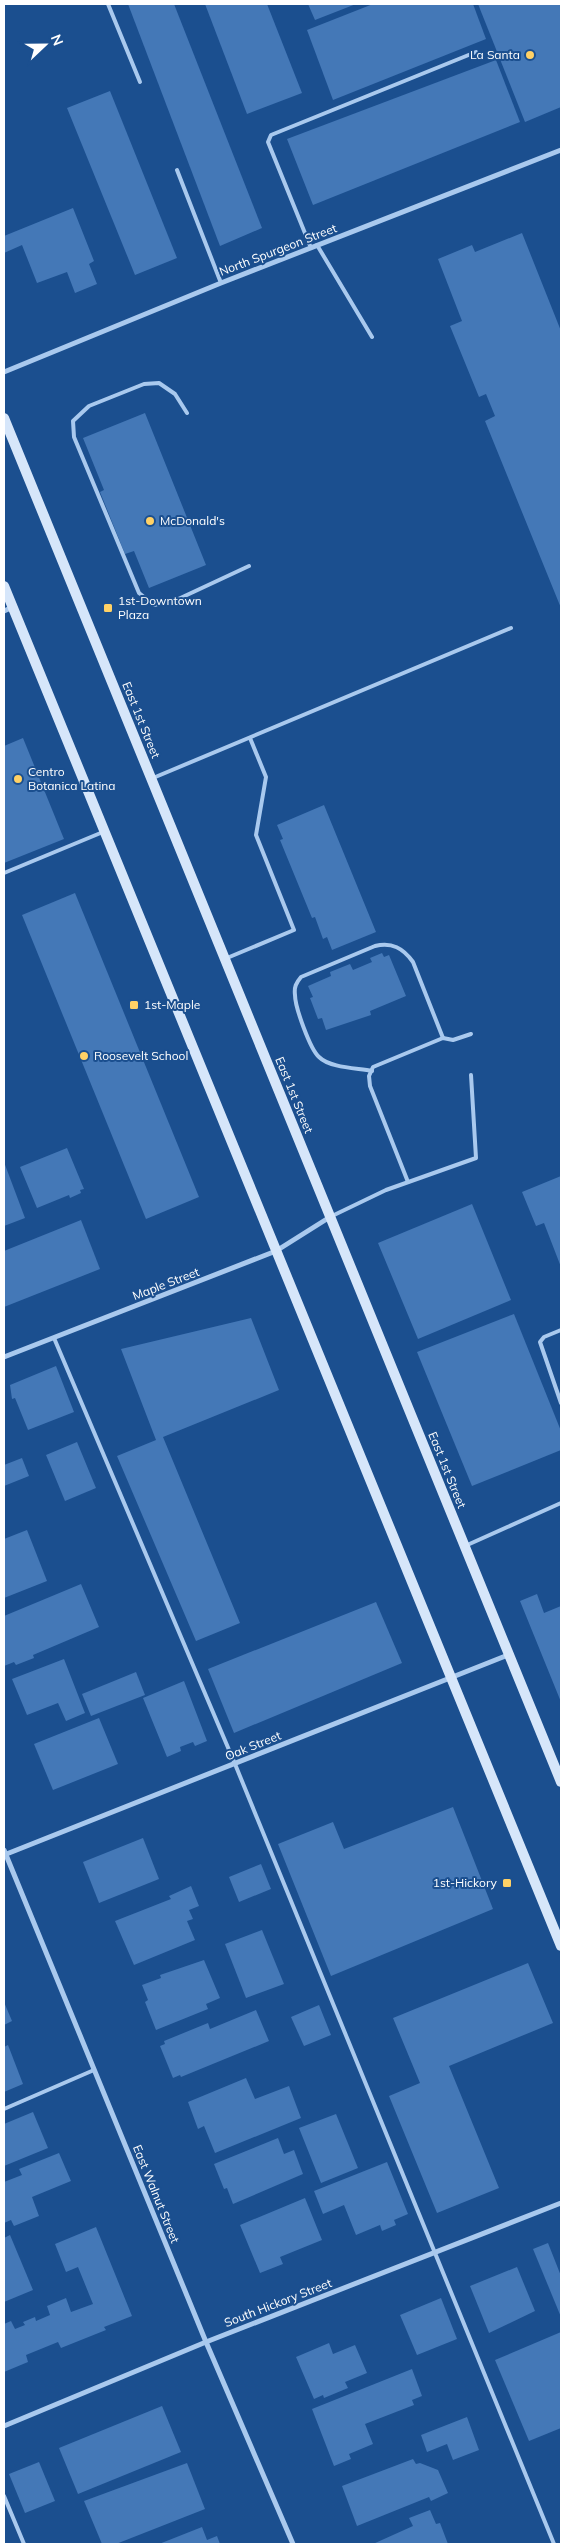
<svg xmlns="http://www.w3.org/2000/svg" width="565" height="2548" viewBox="0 0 565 2548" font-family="Mulish,sans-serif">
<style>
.building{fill:#4478b7}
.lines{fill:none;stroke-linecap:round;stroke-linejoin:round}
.service{stroke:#a9c9ee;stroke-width:4}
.minor{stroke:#a9c9ee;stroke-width:5}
.secondary{stroke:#d6e6fa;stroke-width:10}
.poi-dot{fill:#ffd166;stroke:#1b4f8f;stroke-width:2}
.labels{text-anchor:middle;stroke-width:4;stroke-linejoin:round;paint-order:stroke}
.poi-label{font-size:12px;fill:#fff;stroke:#1b4f8f;text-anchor:start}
.street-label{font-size:12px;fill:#fff;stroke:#1b4f8f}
</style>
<rect width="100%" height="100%" fill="#1b4f8f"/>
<g class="building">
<polygon points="128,4 174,4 262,228 220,246"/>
<polygon points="205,4 267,4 302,93 247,114"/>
<polygon points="308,4 356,4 315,20"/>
<polygon points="373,4 473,4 486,39 333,100 307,30"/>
<polygon points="478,4 561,4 561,107 525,122"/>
<polygon points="496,60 520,122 313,205 287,139"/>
<polygon points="110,91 177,258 135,275 67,108"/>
<polygon points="73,208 94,261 89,264 97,284 75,293 67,272 37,283 22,245 4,253 4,236"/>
<polygon points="522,233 561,331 561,608 485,421 495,416 486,394 479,397 450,326 462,321 438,259 472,245 475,252"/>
<polygon points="145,413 206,565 149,588 134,551 125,554 100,492 104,490 83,438"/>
<polygon points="23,738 64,839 4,863 4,746"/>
<polygon points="324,805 376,932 332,950 327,937 323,939 315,917 312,918 280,840 283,839 277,825"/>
<polygon points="75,893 199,1197 146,1219 22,915"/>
<polygon points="382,953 384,957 389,955 406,996 370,1011 371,1015 326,1030 322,1018 318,1019 310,998 313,997 308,986 331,976 330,972 350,964 353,970 372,962 370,958"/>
<polygon points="67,1148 84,1189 80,1190 81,1193 70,1198 69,1195 37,1208 20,1167"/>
<polygon points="4,1162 25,1218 4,1226"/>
<polygon points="561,1176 561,1267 544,1223 536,1226 522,1192"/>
<polygon points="472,1204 511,1300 418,1339 378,1243"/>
<polygon points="81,1220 100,1269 4,1307 4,1251"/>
<polygon points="514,1314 561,1431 561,1450 472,1486 417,1352"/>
<polygon points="251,1318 279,1390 163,1437 240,1623 196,1641 117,1456 156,1440 121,1349"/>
<polygon points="56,1366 74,1412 28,1430 15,1398 12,1399 10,1385"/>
<polygon points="77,1442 96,1488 65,1501 46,1455"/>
<polygon points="22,1458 29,1476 4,1486 4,1465"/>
<polygon points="27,1530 47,1581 4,1598 4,1539"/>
<polygon points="81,1584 99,1627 33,1655 34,1658 16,1665 14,1662 4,1666 4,1616"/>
<polygon points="537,1594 544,1613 561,1606 561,1702 520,1601"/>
<polygon points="376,1602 402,1663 234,1733 208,1669"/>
<polygon points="64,1659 85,1713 66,1721 58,1703 27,1715 12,1679"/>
<polygon points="136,1672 145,1695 91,1716 82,1694"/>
<polygon points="184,1681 207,1741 195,1746 193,1742 180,1747 181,1751 167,1757 143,1698"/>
<polygon points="99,1718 118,1764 53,1790 34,1744"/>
<polygon points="453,1807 493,1909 331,1976 278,1844 333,1822 344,1849"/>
<polygon points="143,1838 159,1879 99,1903 83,1862"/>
<polygon points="261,1864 271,1889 239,1902 229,1877"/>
<polygon points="191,1886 199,1906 189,1910 193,1919 187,1921 195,1940 134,1965 115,1921 171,1899 169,1896"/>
<polygon points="262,1930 284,1984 246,1998 225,1944"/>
<polygon points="204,1960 220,1998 206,2004 208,2009 156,2030 145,2002 148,2000 142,1985 161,1978 160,1975"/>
<polygon points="528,1963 553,2023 449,2066 499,2188 437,2213 389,2096 420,2083 393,2018"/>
<polygon points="4,2002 12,2021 4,2025"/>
<polygon points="319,2005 331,2035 304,2046 291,2017"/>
<polygon points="256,2010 269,2041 181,2077 180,2075 173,2078 160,2046 165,2044 164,2041 208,2023 210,2029"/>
<polygon points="8,2045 23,2084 4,2092 4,2047"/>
<polygon points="246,2078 255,2099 289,2086 301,2118 215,2153 204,2126 198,2129 188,2102"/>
<polygon points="33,2112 48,2148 4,2166 4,2124"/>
<polygon points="336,2114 358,2168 321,2183 299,2128"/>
<polygon points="278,2138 284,2154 294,2150 303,2174 233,2204 227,2188 224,2189 214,2164"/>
<polygon points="59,2153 71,2181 32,2197 39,2216 14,2226 11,2220 4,2223 4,2182 22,2175 19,2169"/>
<polygon points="387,2162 408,2214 394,2220 396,2225 382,2231 380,2225 356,2235 344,2205 323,2214 314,2191"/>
<polygon points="305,2198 322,2240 280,2257 283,2264 260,2273 240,2225"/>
<polygon points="96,2227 132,2316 104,2327 106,2330 61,2348 58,2342 26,2355 28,2362 4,2372 4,2324 11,2321 15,2329 25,2325 23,2322 35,2317 36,2321 50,2315 47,2306 66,2298 71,2312 93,2304 78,2267 66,2272 55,2244"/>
<polygon points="10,2235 33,2290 4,2302 4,2238"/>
<polygon points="548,2243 561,2276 561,2317 533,2249"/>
<polygon points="517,2267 535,2311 489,2333 470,2286"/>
<polygon points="441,2298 457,2339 417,2355 400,2315"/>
<polygon points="561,2332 561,2428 529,2441 495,2360"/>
<polygon points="329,2343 333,2354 355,2345 367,2373 345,2382 348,2388 324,2398 323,2395 314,2399 296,2357"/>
<polygon points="412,2369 422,2396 412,2400 414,2405 365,2424 373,2444 349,2454 351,2459 334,2466 312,2409"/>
<polygon points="162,2406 181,2452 78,2494 59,2448"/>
<polygon points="467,2417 479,2450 453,2460 447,2444 427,2452 421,2435"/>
<polygon points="413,2459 416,2464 420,2463 438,2470 448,2493 431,2501 429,2497 357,2526 342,2486"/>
<polygon points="39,2462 55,2501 25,2513 9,2474"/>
<polygon points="187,2463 205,2509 116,2544 102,2544 84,2501"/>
<polygon points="430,2510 436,2524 440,2523 448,2544 373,2544 413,2526 409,2518"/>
<polygon points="202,2527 207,2540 217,2536 220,2544 159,2544"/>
</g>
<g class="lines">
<g class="service">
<polyline points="108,4 140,82"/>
<polyline points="177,170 221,283"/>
<polyline points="317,245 372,337"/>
<polyline points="311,248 268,142 271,135 476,52"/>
<polyline points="187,413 175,394 159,383 144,384 89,406 73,421 74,437 139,593 154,605 174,601 249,566"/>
<polyline points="153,778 511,628"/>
<polyline points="4,873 103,832"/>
<polyline points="227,958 294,930 256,835 266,777 250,738"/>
<path d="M 372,1071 C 357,1068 330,1068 319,1057 C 310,1049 295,1007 295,995 C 294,987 296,983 301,977 L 375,946 C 392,942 403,948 413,962 L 443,1038"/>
<polyline points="408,1182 370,1086 369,1076 373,1067 443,1038 453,1040 471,1034"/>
<polyline points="332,1216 386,1190 476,1158 471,1075"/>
<polyline points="561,1330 544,1337 540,1342 561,1403"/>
<polyline points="54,1338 235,1764 554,2544"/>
<polyline points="465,1546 561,1503"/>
<polyline points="4,2109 94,2070"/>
<polyline points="4,2496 24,2544"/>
</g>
<g class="minor">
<polyline points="4,372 221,283 561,150"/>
<polyline points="4,611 13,607"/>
<polyline points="4,1357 276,1251 330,1217"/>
<polyline points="4,1850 206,2342 293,2544"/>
<polyline points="4,1855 508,1655"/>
<polyline points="4,2426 206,2342 561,2203"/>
</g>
<g class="secondary">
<polyline points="4,418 561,1782"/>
<polyline points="4,586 561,1946"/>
</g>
</g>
<g class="poi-dot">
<circle cx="530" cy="55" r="5"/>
<circle cx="150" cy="521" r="5"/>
<rect x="103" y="603" width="10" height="10" rx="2.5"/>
<circle cx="18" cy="779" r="5"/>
<rect x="129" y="1000" width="10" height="10" rx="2.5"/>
<circle cx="84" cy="1056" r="5"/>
<rect x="502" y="1878" width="10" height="10" rx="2.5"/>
</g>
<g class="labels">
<g class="poi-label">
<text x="520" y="59" text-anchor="end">La Santa</text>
<text x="160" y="525">McDonald's</text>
<text x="118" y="605">1st-Downtown<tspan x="118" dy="14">Plaza</tspan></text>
<text x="28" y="776">Centro<tspan x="28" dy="14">Botanica Latina</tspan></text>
<text x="144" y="1009">1st-Maple</text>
<text x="94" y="1060">Roosevelt School</text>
<text x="497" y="1887" text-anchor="end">1st-Hickory</text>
</g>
<g class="street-label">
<text transform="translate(278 250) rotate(-21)" y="4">North Spurgeon Street</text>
<text transform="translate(141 720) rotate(68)" y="4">East 1st Street</text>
<text transform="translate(294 1095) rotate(68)" y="4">East 1st Street</text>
<text transform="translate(166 1284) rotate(-21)" y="4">Maple Street</text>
<text transform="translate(447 1470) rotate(68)" y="4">East 1st Street</text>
<text transform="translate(253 1746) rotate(-22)" y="4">Oak Street</text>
<text transform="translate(156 2194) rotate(68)" y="4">East Walnut Street</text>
<text transform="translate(278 2303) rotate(-21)" y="4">South Hickory Street</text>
</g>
</g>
<rect width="565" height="2548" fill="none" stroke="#ffffff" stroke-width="10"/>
<g transform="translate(45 45) rotate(68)" stroke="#1b4f8f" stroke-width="4" paint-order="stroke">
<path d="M0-4L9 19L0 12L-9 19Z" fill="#ffffff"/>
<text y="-8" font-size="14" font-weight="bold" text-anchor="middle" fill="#ffffff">N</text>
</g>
</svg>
